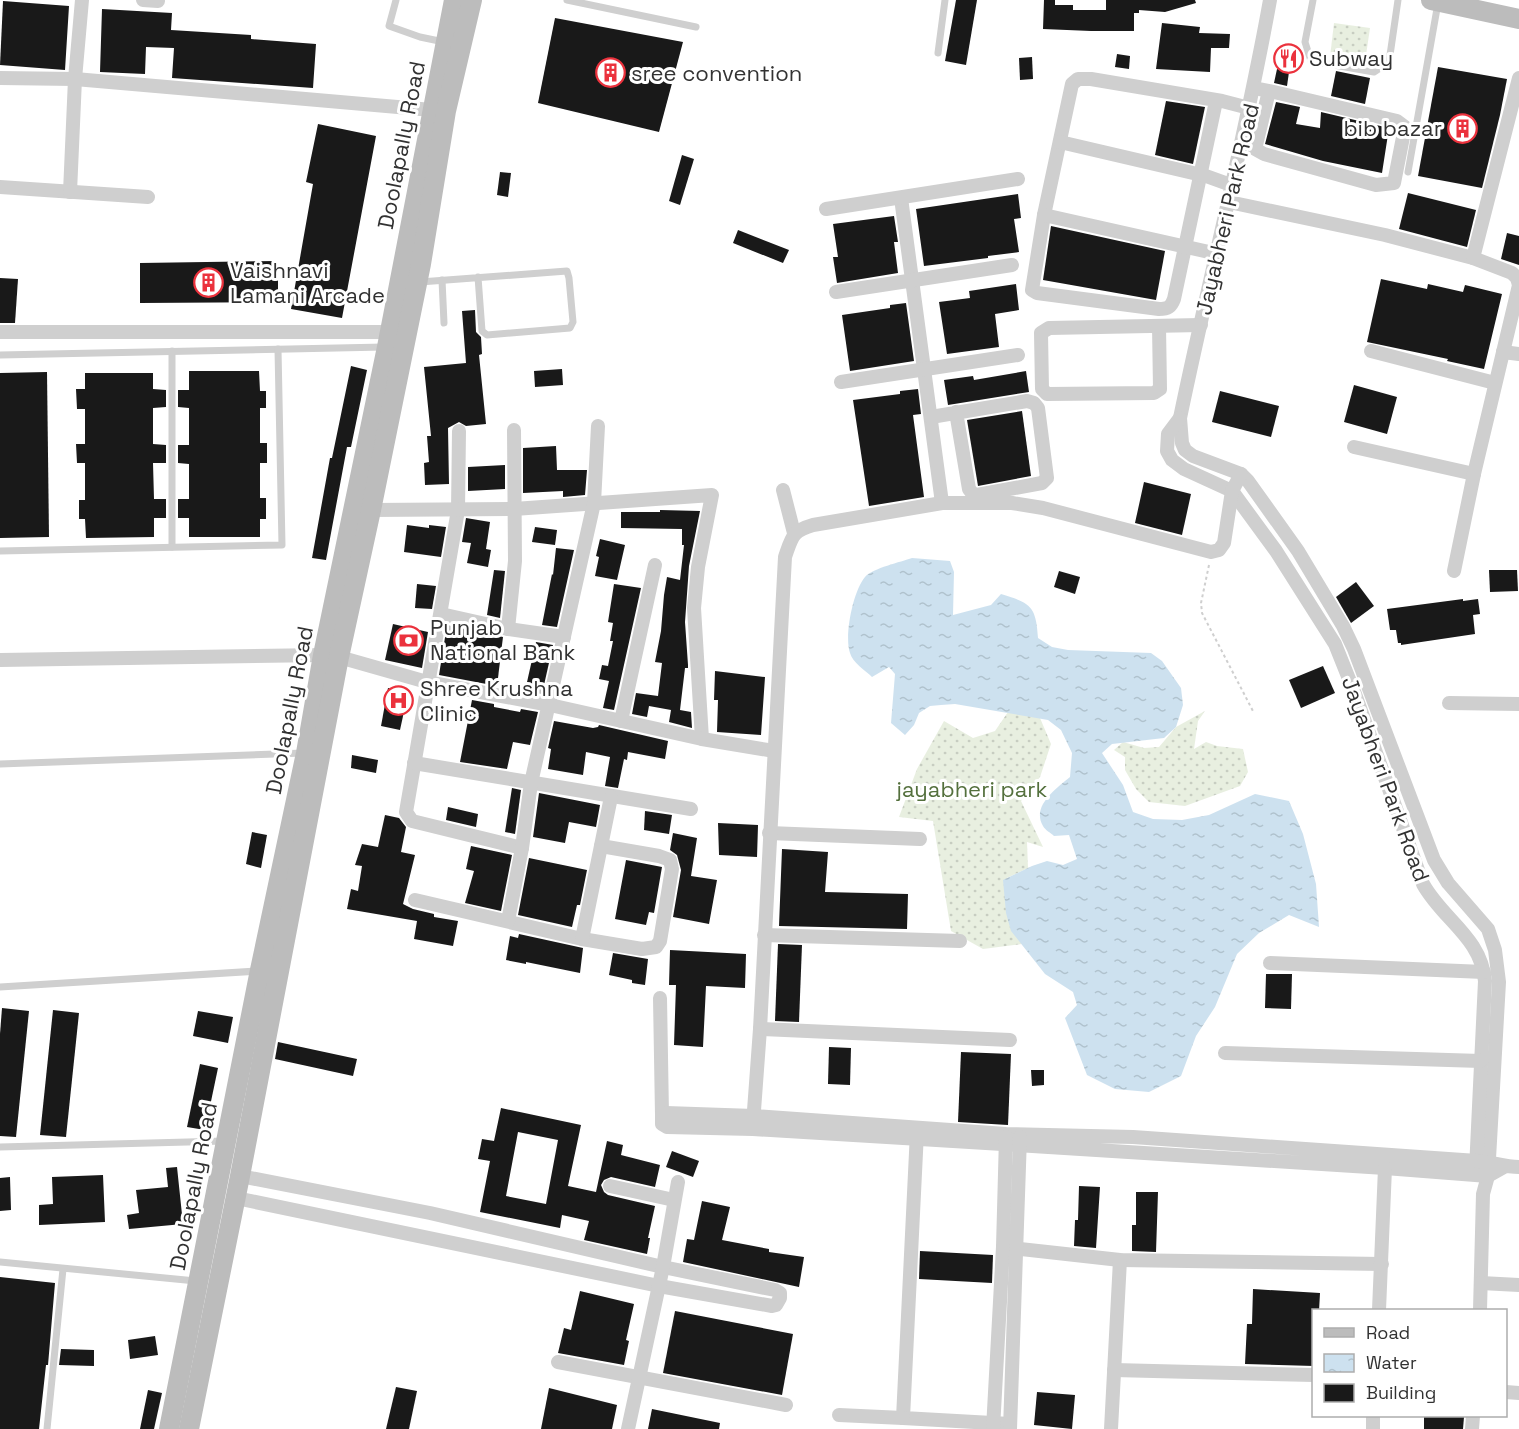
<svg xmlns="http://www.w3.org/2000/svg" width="1519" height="1429" viewBox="0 0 1519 1429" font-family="'Space Grotesk',sans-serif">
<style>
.grass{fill:url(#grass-dots)}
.water{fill:url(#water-ripples)}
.building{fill:#191919;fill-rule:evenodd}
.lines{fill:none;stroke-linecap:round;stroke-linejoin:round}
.path{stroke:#cfcfcf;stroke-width:2;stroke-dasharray:3 3;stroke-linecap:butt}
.service{stroke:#cfcfcf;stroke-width:7}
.minor{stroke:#cfcfcf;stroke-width:14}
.secondary{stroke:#bcbcbc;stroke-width:20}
.labels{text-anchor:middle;stroke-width:6;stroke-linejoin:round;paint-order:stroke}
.poi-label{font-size:22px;fill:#323232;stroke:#fff;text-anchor:start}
.street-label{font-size:22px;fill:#323232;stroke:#fff}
.park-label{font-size:22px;fill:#54703d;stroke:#fff}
</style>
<defs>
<pattern id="grass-dots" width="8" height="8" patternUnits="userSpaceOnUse" patternTransform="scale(1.5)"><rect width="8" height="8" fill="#e8efe0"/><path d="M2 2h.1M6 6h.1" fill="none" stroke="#c7cdc1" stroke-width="1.8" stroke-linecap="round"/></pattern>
<pattern id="water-ripples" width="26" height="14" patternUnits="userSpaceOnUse" patternTransform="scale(1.5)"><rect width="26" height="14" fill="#cde1ef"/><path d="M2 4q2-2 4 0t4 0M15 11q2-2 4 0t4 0" fill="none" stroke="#b0c2cd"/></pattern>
</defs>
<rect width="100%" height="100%" fill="#fff"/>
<g class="grass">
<polygon points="1334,23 1370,28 1365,62 1330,57"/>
<polygon points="1205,711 1198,721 1194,749 1206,742 1217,746 1243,749 1248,772 1240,786 1185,806 1149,802 1136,789 1125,770 1125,757 1114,750 1123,742 1144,748 1159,747 1176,727"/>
<polygon points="1008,712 1040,718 1051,744 1040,777 1021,801 1043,847 1027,842 1028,868 1007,878 1022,944 983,949 951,931 933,821 899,817 917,769 944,721 973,738 995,731"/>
</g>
<path class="water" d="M 912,558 L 950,561 L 954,572 L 953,615 L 991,605 L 1001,594 C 1031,603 1036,606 1038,638 L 1052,647 L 1068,650 L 1151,653 L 1162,661 L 1181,688 L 1183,705 L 1176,727 L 1164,738 L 1112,744 L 1102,753 L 1123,785 L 1133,812 L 1153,819 L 1182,820 L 1209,815 L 1255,794 L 1289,801 L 1303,834 L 1316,884 L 1319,927 L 1289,915 L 1259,933 L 1237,954 L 1215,1007 L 1196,1036 L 1181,1076 L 1149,1092 L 1115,1089 L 1087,1075 L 1065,1018 L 1077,1005 L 1073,992 L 1045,974 L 1011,931 L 1006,913 L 1003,880 L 1032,866 L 1047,861 L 1063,865 L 1077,859 L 1069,835 L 1054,836 C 1051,833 1045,830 1043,826 C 1031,806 1057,788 1070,777 L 1072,753 L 1061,730 L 1048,720 L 955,704 L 941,705 L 930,706 L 919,713 L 914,725 L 905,735 L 891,723 L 895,674 L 889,667 L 872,677 C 866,671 852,662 850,653 C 844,636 853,591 865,577 C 873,568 901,562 912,558 Z"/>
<g class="building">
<polygon points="956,0 977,0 966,65 945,61"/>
<polygon points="1044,0 1055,0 1055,5 1073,5 1073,10 1106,10 1106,0 1195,0 1196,3 1165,12 1139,10 1139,13 1134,13 1134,31 1091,31 1043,29"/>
<polygon points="3,1 69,6 65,70 0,65"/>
<polygon points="102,9 172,13 171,30 251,35 251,39 316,44 313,88 172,78 174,48 146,47 145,74 100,72"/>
<polygon points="555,18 683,42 659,132 538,103"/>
<polygon points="1162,23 1200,27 1199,33 1230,34 1229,48 1211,48 1210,72 1156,69"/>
<polygon points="1117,54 1130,56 1129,69 1115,67"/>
<polygon points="1032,57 1033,79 1020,80 1019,58"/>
<polygon points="1438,67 1507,79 1500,115 1482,188 1418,176"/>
<polygon points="1277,69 1289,72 1287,86 1274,83"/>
<polygon points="1336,71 1370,78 1365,104 1331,96"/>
<polygon points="1166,101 1205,107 1193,164 1155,155"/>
<polygon points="1276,102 1300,107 1296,124 1320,128 1321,112 1389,128 1382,173 1323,161 1265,144"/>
<polygon points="318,124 376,136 342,318 291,309 313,184 306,182"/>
<polygon points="682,155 694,159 680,205 669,201"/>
<polygon points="500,172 511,173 508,197 497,195"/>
<polygon points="1408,193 1476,210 1467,247 1399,229"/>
<polygon points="1018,194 1021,218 1014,219 1019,252 988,256 988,258 924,266 916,209"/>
<polygon points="894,216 898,242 894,242 898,273 837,283 833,257 838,257 833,224"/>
<polygon points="1051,226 1165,251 1156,300 1043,280"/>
<polygon points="738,230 789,250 783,263 733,243"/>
<polygon points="1507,233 1519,236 1519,265 1501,259"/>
<polygon points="278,261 278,302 140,303 140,263"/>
<polygon points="0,278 18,279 15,323 0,323"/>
<polygon points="1381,279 1427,289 1428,284 1463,292 1465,285 1502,294 1484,369 1447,361 1448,359 1367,342"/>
<polygon points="1016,284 1019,310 995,314 999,347 947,354 939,302 970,298 969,291"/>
<polygon points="906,303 914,361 850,371 842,315 890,308 890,305"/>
<polygon points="475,310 476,332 481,337 482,354 479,355 486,424 466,426 459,422 448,428 449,484 425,485 424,463 429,462 427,436 431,436 424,367 466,363 462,311"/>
<polygon points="351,366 367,370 351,447 347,447 326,560 312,558 330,458 332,458"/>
<polygon points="562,369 563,385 535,387 534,371"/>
<polygon points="189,371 259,371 260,391 266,391 266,408 260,408 260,443 267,443 267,463 260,463 260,498 266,498 266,519 260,519 260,537 189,537 189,518 178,518 178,499 189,499 189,464 178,463 178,445 189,445 189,408 178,407 178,390 189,390"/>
<polygon points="1026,371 1029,392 948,405 944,380 973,376 974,380"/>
<polygon points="47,372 49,537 0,538 0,373"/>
<polygon points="85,373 153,373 153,389 166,390 166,407 153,408 153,444 166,445 166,463 153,463 154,499 166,499 166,518 154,518 154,537 86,538 85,519 79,519 79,500 85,500 85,463 77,463 76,444 85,444 85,409 77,409 76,389 85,389"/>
<polygon points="1354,385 1397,397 1387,434 1344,422"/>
<polygon points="918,389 921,414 913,415 924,497 869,506 853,400 900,394 900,391"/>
<polygon points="1220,391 1279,406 1271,437 1212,422"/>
<polygon points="1022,411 1031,476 978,486 967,420"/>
<polygon points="556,446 557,470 587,470 585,495 563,497 563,491 523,493 523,448"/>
<polygon points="505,465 505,489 468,491 468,467"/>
<polygon points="1144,482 1191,494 1182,535 1135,523"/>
<polygon points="660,510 700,511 689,566 685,622 688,665 688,668 685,668 680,710 691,712 692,728 669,722 671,710 649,706 647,717 632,714 636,693 658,696 662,663 655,662 661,631 664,595 667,577 680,580 684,545 682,545 682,529 621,528 621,512 660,512"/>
<polygon points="466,518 490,522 486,549 491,550 488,567 467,563 471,543 462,542"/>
<polygon points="407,525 429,528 429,525 446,527 441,557 404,552"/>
<polygon points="535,527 557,530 555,545 532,542"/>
<polygon points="600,539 625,545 617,580 595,576 599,557 596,556"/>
<polygon points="556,548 574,550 557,627 542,625 552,574 553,575"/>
<polygon points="494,570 505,571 500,618 487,615"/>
<polygon points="1489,570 1517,570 1518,591 1490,592"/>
<polygon points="1059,571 1080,577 1075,594 1054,587"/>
<polygon points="1356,582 1374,606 1351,623 1336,597"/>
<polygon points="417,584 436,586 432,609 415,608"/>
<polygon points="614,584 641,588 614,710 603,708 609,681 599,679 602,665 608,666 613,641 610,641 613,623 608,622"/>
<polygon points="1463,599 1463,601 1478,599 1480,614 1473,615 1475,634 1401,645 1401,643 1398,643 1396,630 1390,630 1387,609"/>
<polygon points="393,624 428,632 422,668 385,660"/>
<polygon points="447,625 503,637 497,686 439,675"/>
<polygon points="536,642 553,645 542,694 525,691"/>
<polygon points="1323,666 1335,693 1301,708 1289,680"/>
<polygon points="715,671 765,677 761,735 717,732 718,700 714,700"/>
<polygon points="388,688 408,693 400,730 381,726"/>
<polygon points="472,700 494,704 494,707 520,712 521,709 538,712 530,745 513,742 507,769 460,762"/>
<polygon points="554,721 593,728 598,727 599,725 668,741 665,759 628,752 627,760 624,759 618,788 605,786 610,757 586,752 583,775 548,769 551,749 548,748"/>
<polygon points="352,755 378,760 376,773 351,768"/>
<polygon points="512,788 521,790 515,834 505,832"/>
<polygon points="539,793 600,805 596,827 569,822 565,843 533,837"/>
<polygon points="448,807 478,814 476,827 446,820"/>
<polygon points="645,811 672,815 669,834 644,830"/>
<polygon points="385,815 399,818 406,827 401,852 415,855 403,904 413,909 434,914 434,917 458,921 453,946 414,939 417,921 347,909 351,889 358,891 362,866 355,865 362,844 378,847"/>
<polygon points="718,823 758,825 757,857 719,855"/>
<polygon points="252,832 267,835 261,868 246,864"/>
<polygon points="673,833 697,838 691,876 717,880 709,924 673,917 681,870 677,855 670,850"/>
<polygon points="471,846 512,855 501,911 465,903 474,871 466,869"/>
<polygon points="782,849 828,852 825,892 908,894 907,929 779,926"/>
<polygon points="529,858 587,870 580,905 577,905 572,927 518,915"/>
<polygon points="626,860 662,867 654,913 649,912 646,925 615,919"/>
<polygon points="519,934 583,948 580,973 526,962 526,964 506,960 510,936 518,938"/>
<polygon points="778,944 802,945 799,1022 775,1021"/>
<polygon points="670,950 746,954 745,988 706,986 703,1047 674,1045 676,985 669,985"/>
<polygon points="613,953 648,959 645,985 632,983 632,980 609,975"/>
<polygon points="1266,974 1292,974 1291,1009 1265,1008"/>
<polygon points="2,1008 29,1011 16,1137 0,1136 0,1034"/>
<polygon points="53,1010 79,1013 66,1137 40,1135"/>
<polygon points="198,1011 233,1017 228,1043 193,1036"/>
<polygon points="278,1042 357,1059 353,1076 275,1059"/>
<polygon points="829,1047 851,1048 850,1085 828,1084"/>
<polygon points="961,1052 1011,1054 1008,1125 958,1122"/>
<polygon points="200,1064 218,1068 205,1130 187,1127"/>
<polygon points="1031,1070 1044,1070 1044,1085 1032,1086"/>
<path d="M 501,1108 L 581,1125 L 568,1186 L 596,1192 L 607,1141 L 623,1145 L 621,1155 L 660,1165 L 655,1187 L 611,1177 L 604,1180 L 601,1185 L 604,1192 L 608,1195 L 655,1206 L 648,1238 L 650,1238 L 647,1254 L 584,1240 L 589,1221 L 562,1215 L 560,1228 L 480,1212 L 490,1161 L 478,1159 L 482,1139 L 494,1141 ZM 518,1132 L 558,1140 L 546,1204 L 506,1196 Z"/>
<polygon points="672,1151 699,1161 693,1177 666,1167"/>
<polygon points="177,1167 183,1224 129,1229 127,1215 139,1213 136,1190 168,1187 166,1168"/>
<polygon points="103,1175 105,1222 39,1225 39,1205 53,1204 52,1177"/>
<polygon points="10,1177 11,1210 0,1211 0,1178"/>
<polygon points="1079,1186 1100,1187 1096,1248 1074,1246 1075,1220 1078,1220"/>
<polygon points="1136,1192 1158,1192 1156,1252 1132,1251 1132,1225 1136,1225"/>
<polygon points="702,1201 730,1207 722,1240 769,1249 769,1252 804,1257 799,1287 683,1262 687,1239 694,1240"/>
<polygon points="920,1251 993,1255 992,1283 919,1279"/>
<polygon points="0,1277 55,1283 48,1365 46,1365 39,1429 0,1429"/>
<polygon points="1253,1289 1320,1293 1319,1311 1314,1311 1314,1366 1245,1364 1247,1324 1252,1324"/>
<polygon points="580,1291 634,1304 626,1340 629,1341 624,1365 558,1353 564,1328 571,1330"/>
<polygon points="675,1311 793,1334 782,1395 663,1373"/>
<polygon points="155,1336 158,1355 130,1359 128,1340"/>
<polygon points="61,1349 94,1350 94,1366 59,1365"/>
<polygon points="396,1387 417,1391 409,1429 386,1429"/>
<polygon points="549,1388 617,1405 612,1429 541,1429"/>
<polygon points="148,1390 162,1393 154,1429 140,1429"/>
<polygon points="1037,1392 1075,1395 1072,1429 1034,1425"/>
<polygon points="652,1409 720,1423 719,1429 648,1429"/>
<polygon points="1424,1416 1464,1417 1463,1429 1424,1429"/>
</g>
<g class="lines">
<polyline class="path" points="1209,565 1201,603 1202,613 1254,713"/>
<g class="service">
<polyline points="396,0 389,26 420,37 444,42"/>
<polyline points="567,0 696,27"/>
<polyline points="1313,0 1305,42 1311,61 1374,72 1389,62 1398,0"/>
<polyline points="938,53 945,0"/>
<polyline points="1408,172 1438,3"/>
<polyline points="442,280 444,323"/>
<polyline points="420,282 567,271 569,278 573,322 570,328 487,335 482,331 478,277"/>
<polyline points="172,351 172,547"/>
<polyline points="0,355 384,347"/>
<polyline points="0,551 282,545 278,349"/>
<polyline points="0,764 304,753"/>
<polyline points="0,987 258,971"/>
<polyline points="0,1147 225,1141"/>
<polyline points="0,1262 196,1281"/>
<polyline points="47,1429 63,1269"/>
</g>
<g class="minor">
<polyline points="143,0 158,1"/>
<path d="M 1270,0 C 1245,140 1209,278 1180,418 L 1182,443 L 1185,450 L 1193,456 L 1241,474 L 1248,481 L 1298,551 L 1343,626 L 1354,649 L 1434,860 L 1448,883 L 1488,929 L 1495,950 L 1499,982 L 1488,1176 L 1483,1194 L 1480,1310"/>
<polyline points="0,78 75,79 432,110"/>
<polyline points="1254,88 1274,92 1397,121 1405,127 1394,183 1376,185 1264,154 1255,149 1269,91"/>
<path d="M 1216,101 L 1174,299 C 1171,307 1168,309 1159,309 L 1037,293 L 1032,290 L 1044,215 L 1072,84 L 1078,79 L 1091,79 L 1222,101 L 1249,108"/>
<polyline points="1060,142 1206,176 1231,185"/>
<polyline points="0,187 148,197"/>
<polyline points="70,192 75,79 82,0"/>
<polyline points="901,198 942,503"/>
<polyline points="1229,202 1385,235 1473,258"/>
<polyline points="826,209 1018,179"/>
<polyline points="1044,215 1218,254"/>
<polyline points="836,292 1012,265"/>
<polyline points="1159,326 1160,389 1154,393 1047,394 1042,389 1041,333 1049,328 1201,325"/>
<polyline points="0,332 390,332"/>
<polyline points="1371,351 1495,383"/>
<polyline points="1503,352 1519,354"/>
<polyline points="841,382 1018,355"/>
<polyline points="931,417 1027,401 1034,403 1038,408 1047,478 1042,483 977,495 972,493 969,489 956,412"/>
<path d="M 1180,418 L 1168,434 L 1167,451 L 1172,460 L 1184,469 L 1232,491 L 1276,551 L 1335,644 L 1355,694 L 1423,884 C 1443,920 1481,937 1485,981 L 1476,1169"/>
<polyline points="459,431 458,510 406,812 412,821 522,848"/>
<polyline points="1354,447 1474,474"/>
<polyline points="783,490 794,533"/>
<polyline points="371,510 514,509 712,495 698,567 694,608 702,739"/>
<polyline points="1454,571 1474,474 1519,285 1517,278 1512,273 1473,258 1519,78"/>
<polyline points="441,614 508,629 564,637"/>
<polyline points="508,629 515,561 514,430"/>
<polyline points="339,657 427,682 550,705 702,739 774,751"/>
<polyline points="0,660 323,655"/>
<polyline points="1449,703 1519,704"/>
<polyline points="621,721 655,565"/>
<polyline points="414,763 691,809"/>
<polyline points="769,833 920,839"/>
<polyline points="415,900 582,939 642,949 656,947 660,941 672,869 670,860 659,856 601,846"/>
<polyline points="508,921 522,848 531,783 594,503 598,426"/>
<polyline points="764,935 960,941"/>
<polyline points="582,939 611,797"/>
<polyline points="1270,963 1484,972"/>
<polyline points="660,998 662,1115"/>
<polyline points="760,1029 1010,1040"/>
<polyline points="1225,1053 1481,1061"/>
<path d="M 753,1124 L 760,1029 L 785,557 C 792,537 792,531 813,525 L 942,503 L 1012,503 L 1043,508 L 1211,552 L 1219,550 L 1224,543 L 1232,491 L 1241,474"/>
<polyline points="917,1132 903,1418 1010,1424"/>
<path d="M 1504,1167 L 1488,1176 L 1385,1168 L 953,1141 L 753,1129 L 667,1127 L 662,1124 L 662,1115 L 666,1113 L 754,1116 L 1006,1134 L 1133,1137 L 1477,1161 C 1492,1162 1504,1167 1519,1167"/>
<polyline points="610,1186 674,1200"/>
<polyline points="236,1198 659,1286 772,1306 776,1305 780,1298 780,1293 775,1290 663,1267 430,1213 240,1176"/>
<polyline points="1003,1247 1120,1260 1382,1264"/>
<polyline points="1481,1283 1519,1285"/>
<polyline points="1379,1310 1385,1168"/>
<polyline points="558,1362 786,1405"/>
<polyline points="1114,1370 1314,1375"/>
<polyline points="1506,1392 1519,1393"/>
<polyline points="839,1415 903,1418"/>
<polyline points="628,1429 663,1267 678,1182"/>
<polyline points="993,1429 1003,1247 1006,1137"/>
<polyline points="1010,1429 1020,1137"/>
<polyline points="1111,1429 1120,1260"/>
<polyline points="1373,1429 1373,1416"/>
<polyline points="1472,1429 1473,1416"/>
</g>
<g class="secondary">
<polyline points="1431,0 1519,19"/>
<polyline points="169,1429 260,970 306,753 323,655 387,347 454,0"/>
<polyline points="189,1429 240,1176 339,657 371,510 421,264 446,111 472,0"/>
</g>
</g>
<defs>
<symbol id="restaurant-ring" viewBox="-11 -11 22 22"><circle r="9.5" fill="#fff" stroke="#eb323d" stroke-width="1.5"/><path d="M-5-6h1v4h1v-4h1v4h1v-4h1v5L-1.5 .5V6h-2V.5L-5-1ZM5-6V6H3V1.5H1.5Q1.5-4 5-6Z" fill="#eb323d"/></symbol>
<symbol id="building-ring" viewBox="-11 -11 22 22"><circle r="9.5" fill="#fff" stroke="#eb323d" stroke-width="1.5"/><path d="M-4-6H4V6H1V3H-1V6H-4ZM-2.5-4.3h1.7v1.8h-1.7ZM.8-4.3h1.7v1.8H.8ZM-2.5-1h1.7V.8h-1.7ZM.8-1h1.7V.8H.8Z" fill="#eb323d"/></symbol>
<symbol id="bank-ring" viewBox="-11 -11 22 22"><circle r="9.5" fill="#fff" stroke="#eb323d" stroke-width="1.5"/><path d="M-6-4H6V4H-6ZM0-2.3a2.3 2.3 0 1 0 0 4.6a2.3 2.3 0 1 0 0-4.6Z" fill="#eb323d"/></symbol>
<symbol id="hospital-ring" viewBox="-11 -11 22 22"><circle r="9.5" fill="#fff" stroke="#eb323d" stroke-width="1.5"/><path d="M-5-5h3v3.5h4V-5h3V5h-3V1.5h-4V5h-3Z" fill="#eb323d"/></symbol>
</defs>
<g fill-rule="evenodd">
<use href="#restaurant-ring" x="1272" y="42" width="33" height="33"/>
<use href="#building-ring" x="594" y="56" width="33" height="33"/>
<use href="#building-ring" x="1446" y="112" width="33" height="33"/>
<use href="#building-ring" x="192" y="266" width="33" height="33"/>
<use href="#bank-ring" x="392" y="624" width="33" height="33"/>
<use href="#hospital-ring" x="382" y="684" width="33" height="33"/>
</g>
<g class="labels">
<g class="poi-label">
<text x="1309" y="66">Subway</text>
<text x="631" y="81">sree convention</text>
<text x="1442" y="136" text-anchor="end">bib bazar</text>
<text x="230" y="278">Vaishnavi<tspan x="230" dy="25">Lamani Arcade</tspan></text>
<text x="430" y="635">Punjab<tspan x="430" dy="25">National Bank</tspan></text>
<text x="420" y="696">Shree Krushna<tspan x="420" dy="25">Clinic</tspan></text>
</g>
<g class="street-label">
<text transform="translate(401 145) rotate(-79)" y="8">Doolapally Road</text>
<text transform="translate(1227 209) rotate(-77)" y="8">Jayabheri Park Road</text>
<text transform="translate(289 710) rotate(-79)" y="8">Doolapally Road</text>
<text transform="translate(1386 779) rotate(70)" y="8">Jayabheri Park Road</text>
<text transform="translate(193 1186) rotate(-79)" y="8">Doolapally Road</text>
</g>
<g class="park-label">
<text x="972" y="797">jayabheri park</text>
</g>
</g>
<rect x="1312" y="1309" width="195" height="108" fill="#ffffff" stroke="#adadad" stroke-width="1.5"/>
<rect x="1324" y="1328" width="30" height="9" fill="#bcbcbc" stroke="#adadad" stroke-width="1.5"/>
<text x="1366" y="1339" font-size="18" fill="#323232">Road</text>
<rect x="1324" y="1354" width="30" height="18" fill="url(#water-ripples)" stroke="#adadad" stroke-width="1.5"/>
<text x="1366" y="1369" font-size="18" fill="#323232">Water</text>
<rect x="1324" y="1384" width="30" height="18" fill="#191919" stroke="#adadad" stroke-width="1.5"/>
<text x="1366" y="1399" font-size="18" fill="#323232">Building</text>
</svg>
